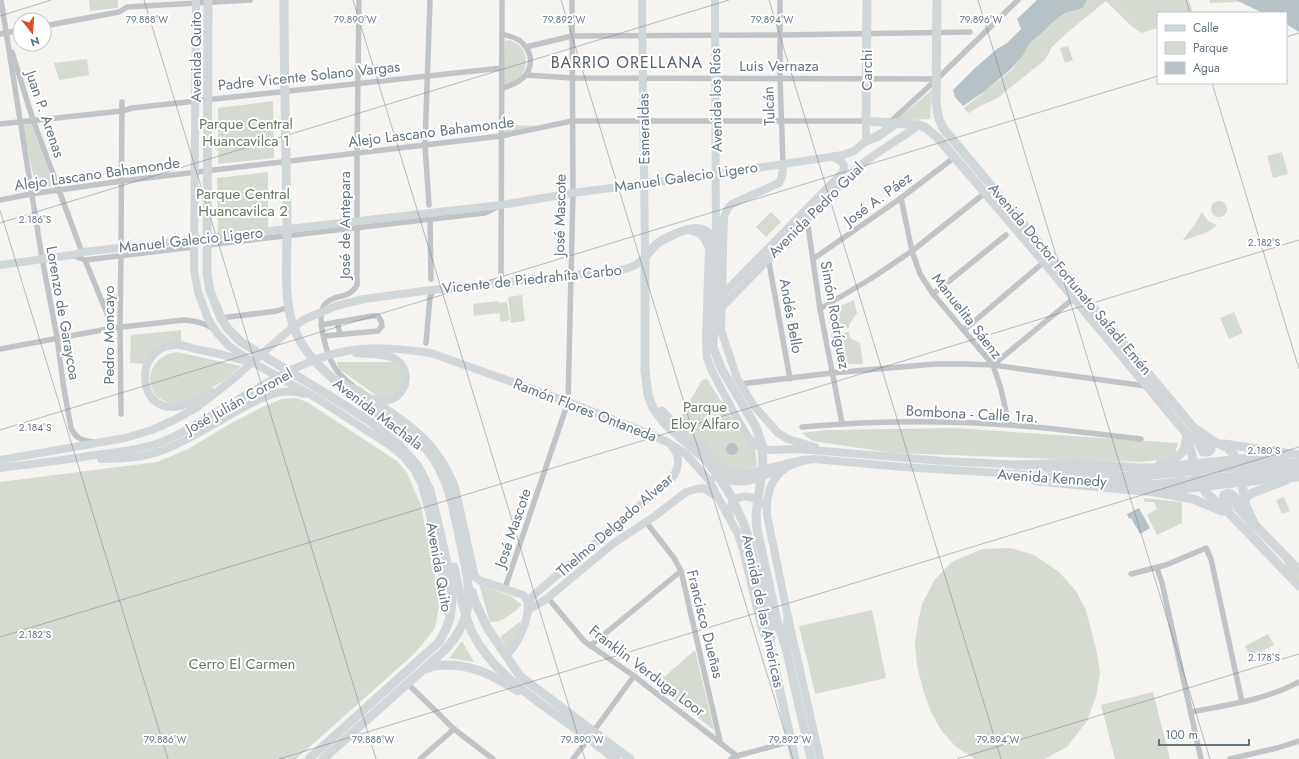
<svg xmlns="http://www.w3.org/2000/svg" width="1299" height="759" viewBox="0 0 1299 759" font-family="Jost,sans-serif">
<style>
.green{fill:#d6dbd2}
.water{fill:#b7c2c6}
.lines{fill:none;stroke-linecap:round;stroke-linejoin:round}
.street{stroke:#c0c4c7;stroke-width:5.5}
.secondary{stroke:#d1d6d9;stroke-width:8}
.primary{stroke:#d1d6d9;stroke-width:9}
.ticks{fill:none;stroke:#657580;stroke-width:1;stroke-opacity:0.45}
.labels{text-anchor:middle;stroke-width:4;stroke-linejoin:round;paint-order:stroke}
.street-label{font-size:15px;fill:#657580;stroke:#fff}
.park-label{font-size:15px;fill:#697864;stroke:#fff}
.neighbourhood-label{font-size:16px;letter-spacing:1px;fill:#535e66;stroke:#fff}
.ticks-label{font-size:10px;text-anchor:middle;fill:#657580;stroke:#fff;stroke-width:4;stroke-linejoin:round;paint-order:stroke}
</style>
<rect width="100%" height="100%" fill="#f5f4f1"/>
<g class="green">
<polygon points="89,0 118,0 118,8 90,11"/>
<polygon points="1087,0 1189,0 1193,13 1158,13 1158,28 1141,33 1130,25 1106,1 1068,32 1052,47 1045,60 1006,91 998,98 980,106 969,113 966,111 964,108 1012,70 1029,44 1042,33 1053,22 1065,13 1083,8"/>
<polygon points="1209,0 1236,0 1239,2 1210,3"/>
<path d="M 510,40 C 536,49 528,84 503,84 L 505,41 Z"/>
<polygon points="1068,46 1073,60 1065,63 1060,48"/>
<polygon points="87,59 89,75 59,80 54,63"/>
<polygon points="932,90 930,119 895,121"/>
<polygon points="273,101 274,158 218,164 218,108"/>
<polygon points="31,123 54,186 36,188 22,125"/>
<polygon points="504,125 538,126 503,133"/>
<polygon points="1282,152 1288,174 1273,178 1267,156"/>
<polygon points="268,172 268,228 218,233 217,178"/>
<circle cx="1219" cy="209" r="8"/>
<polygon points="771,212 781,222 766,237 756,227"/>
<polygon points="1202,212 1208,221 1217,225 1208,232 1182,241 1195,224"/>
<polygon points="522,295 525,321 511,323 508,297"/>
<polygon points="854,300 857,313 849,325 849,328 831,331 827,312"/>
<polygon points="498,301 498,303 507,302 510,320 501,322 499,311 499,313 474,316 473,304"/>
<polygon points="1234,312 1243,333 1229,339 1220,318"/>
<polygon points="181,330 181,342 171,343 146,364 130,363 131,335"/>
<polygon points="849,332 850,338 860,343 863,364 843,364 843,368 838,369 831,334"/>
<path d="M 177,352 L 241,366 C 235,371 228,379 220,383 C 212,388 204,392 196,397 C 192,399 187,403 182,403 C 143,408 138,358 177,352 Z"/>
<polygon points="337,362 394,362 404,375 401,390 384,399 377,396 339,369"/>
<polygon points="707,379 744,438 755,448 757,466 735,472 725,467 678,421 702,380"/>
<polygon points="296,398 307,402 397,461 407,473 421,505 440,601 435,628 425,641 414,654 296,759 0,759 0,482 157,462 188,449 228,425 260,408 282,399"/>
<polygon points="954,428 1178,443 1175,454 1159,460 1140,462 893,453 813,441 801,433 827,430"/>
<polygon points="1228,495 1253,530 1284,564 1291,561 1299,570 1299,586 1227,502"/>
<polygon points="1284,497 1290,511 1282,514 1276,500"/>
<polygon points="1144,498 1182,502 1182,523 1157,535 1147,515 1157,509 1154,502 1144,502"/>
<polygon points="1011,548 1034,555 1059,572 1076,591 1086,610 1097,653 1100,673 1097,693 1087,721 1067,747 1045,759 975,759 956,747 941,730 931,712 924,693 917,666 915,644 918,622 922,604 935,579 952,562 982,549"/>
<path d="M 479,584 L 511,596 L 522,605 C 512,613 504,623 490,622 Z"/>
<polygon points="872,610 886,678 815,694 799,626"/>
<polygon points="521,621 516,641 507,649 500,637"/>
<polygon points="1268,634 1274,645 1251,657 1245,646"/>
<polygon points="462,641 474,662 449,658"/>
<polygon points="695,650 714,730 655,685"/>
<polygon points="1153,692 1170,759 1115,759 1101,705"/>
</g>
<g class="water">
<polygon points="1037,0 1087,0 1083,8 1065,13 1053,22 1042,33 1029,44 1023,55 1011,69 985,91 963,106 955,97 953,90 975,68 997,49 1007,43 1021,29 1017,19"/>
<polygon points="1236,0 1299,0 1299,32 1286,24 1286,13 1263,13"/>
<circle cx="732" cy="449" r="6"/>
<polygon points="1139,508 1150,528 1140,534 1131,518 1129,519 1127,514"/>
</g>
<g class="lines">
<g class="street">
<path d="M 1,0 L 42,258 L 57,337 L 63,383 L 71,428 C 76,439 82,440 93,442"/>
<polyline points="780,0 780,78 783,164"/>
<polyline points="44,26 119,12 127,7 250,0"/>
<polyline points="0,34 20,30"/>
<polyline points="526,47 572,36 780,35 970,32"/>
<polyline points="12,52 33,120 80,247"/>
<polyline points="526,75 572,78 937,79"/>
<path d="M 502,88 C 518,84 533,75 530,56 C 528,50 525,44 520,41 C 515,37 508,36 502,34"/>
<polyline points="889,123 937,79 1018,0"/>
<polyline points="0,124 122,111 132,108 502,68"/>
<polyline points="901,198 912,251 920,274 933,294 993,365 1001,389 1009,425"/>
<polyline points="0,200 31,194 122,181 501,136 572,121 866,121"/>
<polyline points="429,205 425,145 430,0"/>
<polyline points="807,219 820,309 842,423"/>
<polyline points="430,220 431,279"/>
<polyline points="121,242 122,102"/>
<polyline points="207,245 485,213 495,208"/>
<polyline points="72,255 85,260 194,247"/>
<polyline points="121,255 120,328 121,414"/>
<polyline points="768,257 790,379"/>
<polyline points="813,259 901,198 955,157"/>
<polyline points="85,260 113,328"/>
<polyline points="501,282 502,0"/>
<polyline points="933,294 1006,235"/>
<polyline points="820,309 872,278 912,251 985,193"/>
<polyline points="221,318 277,311 288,307"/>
<polyline points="337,322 340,334"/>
<polyline points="321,325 372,316 378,316 381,321 382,326 378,331 324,336"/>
<polyline points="964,330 1044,262"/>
<polyline points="426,343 430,297 434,290"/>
<path d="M 0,349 L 113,328 L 184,320 C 194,321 202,322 212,328"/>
<polyline points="993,365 1074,298"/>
<polyline points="740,384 832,373 935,364 964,364 993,365 1146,386"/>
<path d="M 355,388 C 348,381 340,376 335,368 C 327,356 314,313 326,303 C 337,293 349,300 357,285 L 357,153 L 359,0"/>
<path d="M 802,427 C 870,421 940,420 1008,425 C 1053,428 1097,434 1141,439"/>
<polyline points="646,522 674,558 681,571 720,741"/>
<polyline points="1157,568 1162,583 1201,759"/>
<polyline points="1131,574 1166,565 1206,548 1211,559 1242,702"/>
<polyline points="505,588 568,402 573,193 572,0"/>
<polyline points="548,598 584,641 634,676 737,756"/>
<polyline points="590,646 681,571"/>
<polyline points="407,683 454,729 493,759"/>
<path d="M 1191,712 C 1227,705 1266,700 1299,682"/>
<polyline points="593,732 634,676"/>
<polyline points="420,759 454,729"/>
<polyline points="573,759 589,738"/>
<polyline points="731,759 737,756 791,741"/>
<polyline points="1230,759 1277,748 1299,741"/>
</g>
<g class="secondary">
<polyline points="196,0 194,270 198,292 208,319 217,333 229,346 259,366 318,399 389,445 404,457 415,471 422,485 430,516 444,581 448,613"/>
<polyline points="715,0 716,248"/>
<path d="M 783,164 C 783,171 783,177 779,183 L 732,204 L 728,208 L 724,217 L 721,330 L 737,378 L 754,406 L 778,433 L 788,439 L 815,447"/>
<path d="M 691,231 C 701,232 706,239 709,249 L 706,341 L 707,358 L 712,371 L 735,415 L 748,437 L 755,444 L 760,447 L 769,450 L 799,449 L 943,461 L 1021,465"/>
<polyline points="0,265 72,255 83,252 501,205 573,193 717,174 843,155 854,151 866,141 866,121"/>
<path d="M 722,295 L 842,173 C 848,164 840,160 833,157"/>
<path d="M 722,307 L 856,169 C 876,152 899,140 919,125"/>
<path d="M 356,353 C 366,354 387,354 395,359 C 417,372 403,409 374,399"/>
<path d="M 211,392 C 201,397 191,404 180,406 C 137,416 132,348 174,345 C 181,344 188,347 195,349 C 212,352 229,356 245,361"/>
<path d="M 360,392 C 402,419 436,438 455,487 L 475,577 L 479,580 L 523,595 C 537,605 518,647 506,655"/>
<path d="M 101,459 C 121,459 142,458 161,451 C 198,437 229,413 264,397 C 277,392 291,389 304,394"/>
<path d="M 0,460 L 125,438 L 152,430 L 174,420 L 196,408 L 232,380 L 287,332 L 305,319 L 336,306 L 364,299 L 431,290 L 620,270 C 631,268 638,265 645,257 L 642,0"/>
<polyline points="1039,467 1126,476 1147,476 1279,463 1299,463"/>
<path d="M 0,468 C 32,464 64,460 96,455 C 117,452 139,450 159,443 C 181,435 200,422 220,410 C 264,385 310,353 361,349 C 385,347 408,350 431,353 L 568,402 L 647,433 L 667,442 L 686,454 L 708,479 L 738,534 L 743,550 L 762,629 L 770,648"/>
<path d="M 715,477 C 746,487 754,479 783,468"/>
<path d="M 730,517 C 726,496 749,490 761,504"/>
<path d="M 528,602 L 536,593 L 672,478 C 680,467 680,455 671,445"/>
<polyline points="528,610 545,600 614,543 655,516 686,492 697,489 703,488 718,497"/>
<path d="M 820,759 L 788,617 L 767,515 C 765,482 780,462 814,459 L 903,467 L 1016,474 L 1138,484 L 1155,484 L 1280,471 L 1299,470"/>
</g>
<g class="primary">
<polyline points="208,0 207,273 210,291 221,318 228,329 241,342 325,393 371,422 399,445 418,466 430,490 451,579 452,603 450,617 446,629 439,642 309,759"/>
<path d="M 284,0 C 284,74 286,148 287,223 C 288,257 282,295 294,328 C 302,350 319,367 336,381 C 346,390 355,400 367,407 C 387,420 409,431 426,449 C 451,477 455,520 463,555 C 472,594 473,619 445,650 L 323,759"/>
<polyline points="867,0 866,121 919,125 926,128 938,138 1044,262 1185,432 1188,438 1197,477 1206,493 1228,512 1299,586"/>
<polyline points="937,0 936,103 939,119 943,128 1193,427 1213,441 1228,448 1235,456 1238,463 1242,482 1245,504 1255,525"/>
<polyline points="866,141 878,136 895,124"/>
<polyline points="718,267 722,283"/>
<polyline points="343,385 360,392"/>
<path d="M 662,411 L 672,422 L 698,442 L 726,471 C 733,475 738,475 745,474 L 805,460"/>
<polyline points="1186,433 1198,441 1203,452 1208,452 1211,450 1211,446 1205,439"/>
<polyline points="1224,444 1299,455"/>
<path d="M 1263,457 C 1250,462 1251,477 1265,478"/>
<path d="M 1160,464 C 1173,460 1187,455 1186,439"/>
<polyline points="1016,465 1075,463 1139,468 1154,468 1289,454"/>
<polyline points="1168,468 1177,471 1180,479 1178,485 1171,489"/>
<polyline points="1016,474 1037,481 1155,492 1193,499 1222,511"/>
<polyline points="1164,491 1268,479 1299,477"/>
<polyline points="1245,504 1245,499 1250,494 1286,480"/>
<polyline points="1228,510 1223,500 1224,495 1229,493 1234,496 1243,513 1299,570"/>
<path d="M 454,567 C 459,589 463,612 472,632 C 492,673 534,698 569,724 C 585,735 600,748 616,759"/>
<polyline points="472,592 476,604 488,629 520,676 630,759"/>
<polyline points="786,643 788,617"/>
<path d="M 426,669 C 433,665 441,665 450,665 C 477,666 495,677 518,691"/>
<path d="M 795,759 L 771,650 L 770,628 L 750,543 L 743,522 L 731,496 L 719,477 L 705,459 L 665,424 L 653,408 L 648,395 L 645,371 L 645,257 C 649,253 653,247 658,243 C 663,239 669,237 675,234 C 694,225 711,225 716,249 L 713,347 L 721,368 L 756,427 L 762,445 L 763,464 L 756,514 L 757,530 L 778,625 L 786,648 L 811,759"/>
</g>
</g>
<path class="ticks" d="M 144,0 L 376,759M 353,0 L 585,759M 561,0 L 793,759M 769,0 L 1001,759M 978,0 L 1210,759M 1186,0 L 1190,13M 0,16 L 51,0M 1286,37 L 1299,33M 1212,83 L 1299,369M 0,210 L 168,759M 0,223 L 729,0M 0,430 L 1158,76M 0,637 L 1299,240M 279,759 L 1299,447M 957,759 L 1299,654"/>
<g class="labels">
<g class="street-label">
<text transform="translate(196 57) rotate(-90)" y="5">Avenida Quito</text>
<text x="779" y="71">Luis Vernaza</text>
<text transform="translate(867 70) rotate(-90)" y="5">Carchi</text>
<text transform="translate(309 76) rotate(-6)" y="5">Padre Vicente Solano Vargas</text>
<text transform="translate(716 100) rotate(-91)" y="5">Avenida los Ríos</text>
<text transform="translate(769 106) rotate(-92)" y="5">Tulcán</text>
<text transform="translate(45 114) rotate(71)" y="5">Juan P. Arenas</text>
<text transform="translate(644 129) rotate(-91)" y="5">Esmeraldas</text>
<text transform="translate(431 132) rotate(-7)" y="5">Alejo Lascano Bahamonde</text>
<text transform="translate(97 174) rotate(-8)" y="5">Alejo Lascano Bahamonde</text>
<text transform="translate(686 177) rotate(-8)" y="5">Manuel Galecio Ligero</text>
<text transform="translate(878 199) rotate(-36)" y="5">José A. Páez</text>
<text transform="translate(816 210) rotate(-45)" y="5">Avenida Pedro Gual</text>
<text transform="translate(560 215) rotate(-89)" y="5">José Mascote</text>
<text transform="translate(345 225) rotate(-90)" y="5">José de Antepara</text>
<text transform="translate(191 240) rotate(-6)" y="5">Manuel Galecio Ligero</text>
<text transform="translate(532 279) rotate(-6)" y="5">Vicente de Piedrahíta Carbo</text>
<text transform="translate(1070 279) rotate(50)" y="5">Avenida Doctor Fortunato Safadi Emén</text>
<text transform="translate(63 313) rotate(80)" y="5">Lorenzo de Garaycoa</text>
<text transform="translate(835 315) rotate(80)" y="5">Simón Rodríguez</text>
<text transform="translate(791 316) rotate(80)" y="5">Andés Bello</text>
<text transform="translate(967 316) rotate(52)" y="5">Manuelita Sáenz</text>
<text transform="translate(109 335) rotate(-90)" y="5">Pedro Moncayo</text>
<text transform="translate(239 401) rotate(-29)" y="5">José Julián Coronel</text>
<text transform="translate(585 410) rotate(21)" y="5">Ramón Flores Ontaneda</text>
<text transform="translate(378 414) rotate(37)" y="5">Avenida Machala</text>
<text transform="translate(972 414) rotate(3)" y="5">Bombona - Calle 1ra.</text>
<text transform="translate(1052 478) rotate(4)" y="5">Avenida Kennedy</text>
<text transform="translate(615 525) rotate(-41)" y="5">Thelmo Delgado Alvear</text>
<text transform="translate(513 528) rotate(-71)" y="5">José Mascote</text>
<text transform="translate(439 567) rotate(80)" y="5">Avenida Quito</text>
<text transform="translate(763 611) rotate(78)" y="5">Avenida de las Américas</text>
<text transform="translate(705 624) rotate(76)" y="5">Francisco Dueñas</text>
<text transform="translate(647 671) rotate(37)" y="5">Franklin Verduga Loor</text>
</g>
<g class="park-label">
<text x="246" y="129">Parque Central<tspan x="246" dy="17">Huancavilca 1</tspan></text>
<text x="243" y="199">Parque Central<tspan x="243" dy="17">Huancavilca 2</tspan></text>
<text x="705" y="412">Parque<tspan x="705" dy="17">Eloy Alfaro</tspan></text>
<text x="242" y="669">Cerro El Carmen</text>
</g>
<g class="neighbourhood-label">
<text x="627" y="68">BARRIO ORELLANA</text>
</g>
</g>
<g class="ticks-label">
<text x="147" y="23">79.888°W</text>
<text x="355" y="23">79.890°W</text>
<text x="564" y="23">79.892°W</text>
<text x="772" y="23">79.894°W</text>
<text x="981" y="23">79.896°W</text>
<text x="35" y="223">2.186°S</text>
<text x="1264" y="246">2.182°S</text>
<text x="35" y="431">2.184°S</text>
<text x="1264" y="454">2.180°S</text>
<text x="35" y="638">2.182°S</text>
<text x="1264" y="661">2.178°S</text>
<text x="165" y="743">79.886°W</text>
<text x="373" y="743">79.888°W</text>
<text x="582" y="743">79.890°W</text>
<text x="790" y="743">79.892°W</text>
<text x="998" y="743">79.894°W</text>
</g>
<rect x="1157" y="12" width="130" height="72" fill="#ffffff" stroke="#c1c8cc"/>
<rect x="1165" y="25" width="20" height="6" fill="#d1d6d9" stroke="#c1c8cc"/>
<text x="1193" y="32" font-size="12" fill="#657580">Calle</text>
<rect x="1165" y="42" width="20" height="12" fill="#d6dbd2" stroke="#c1c8cc"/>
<text x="1193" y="52" font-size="12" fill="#657580">Parque</text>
<rect x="1165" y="62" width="20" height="12" fill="#b7c2c6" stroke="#c1c8cc"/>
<text x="1193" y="72" font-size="12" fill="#657580">Agua</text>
<g transform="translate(32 32) rotate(163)"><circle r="19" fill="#ffffff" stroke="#c1c8cc"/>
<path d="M0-3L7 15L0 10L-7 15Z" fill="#d74f2e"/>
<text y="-6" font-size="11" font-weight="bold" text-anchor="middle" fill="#657580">N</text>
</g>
<path d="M1159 739v6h90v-6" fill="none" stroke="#657580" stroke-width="2"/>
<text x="1165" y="739" font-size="12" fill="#657580" stroke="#ffffff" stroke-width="3" paint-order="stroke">100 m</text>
</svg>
